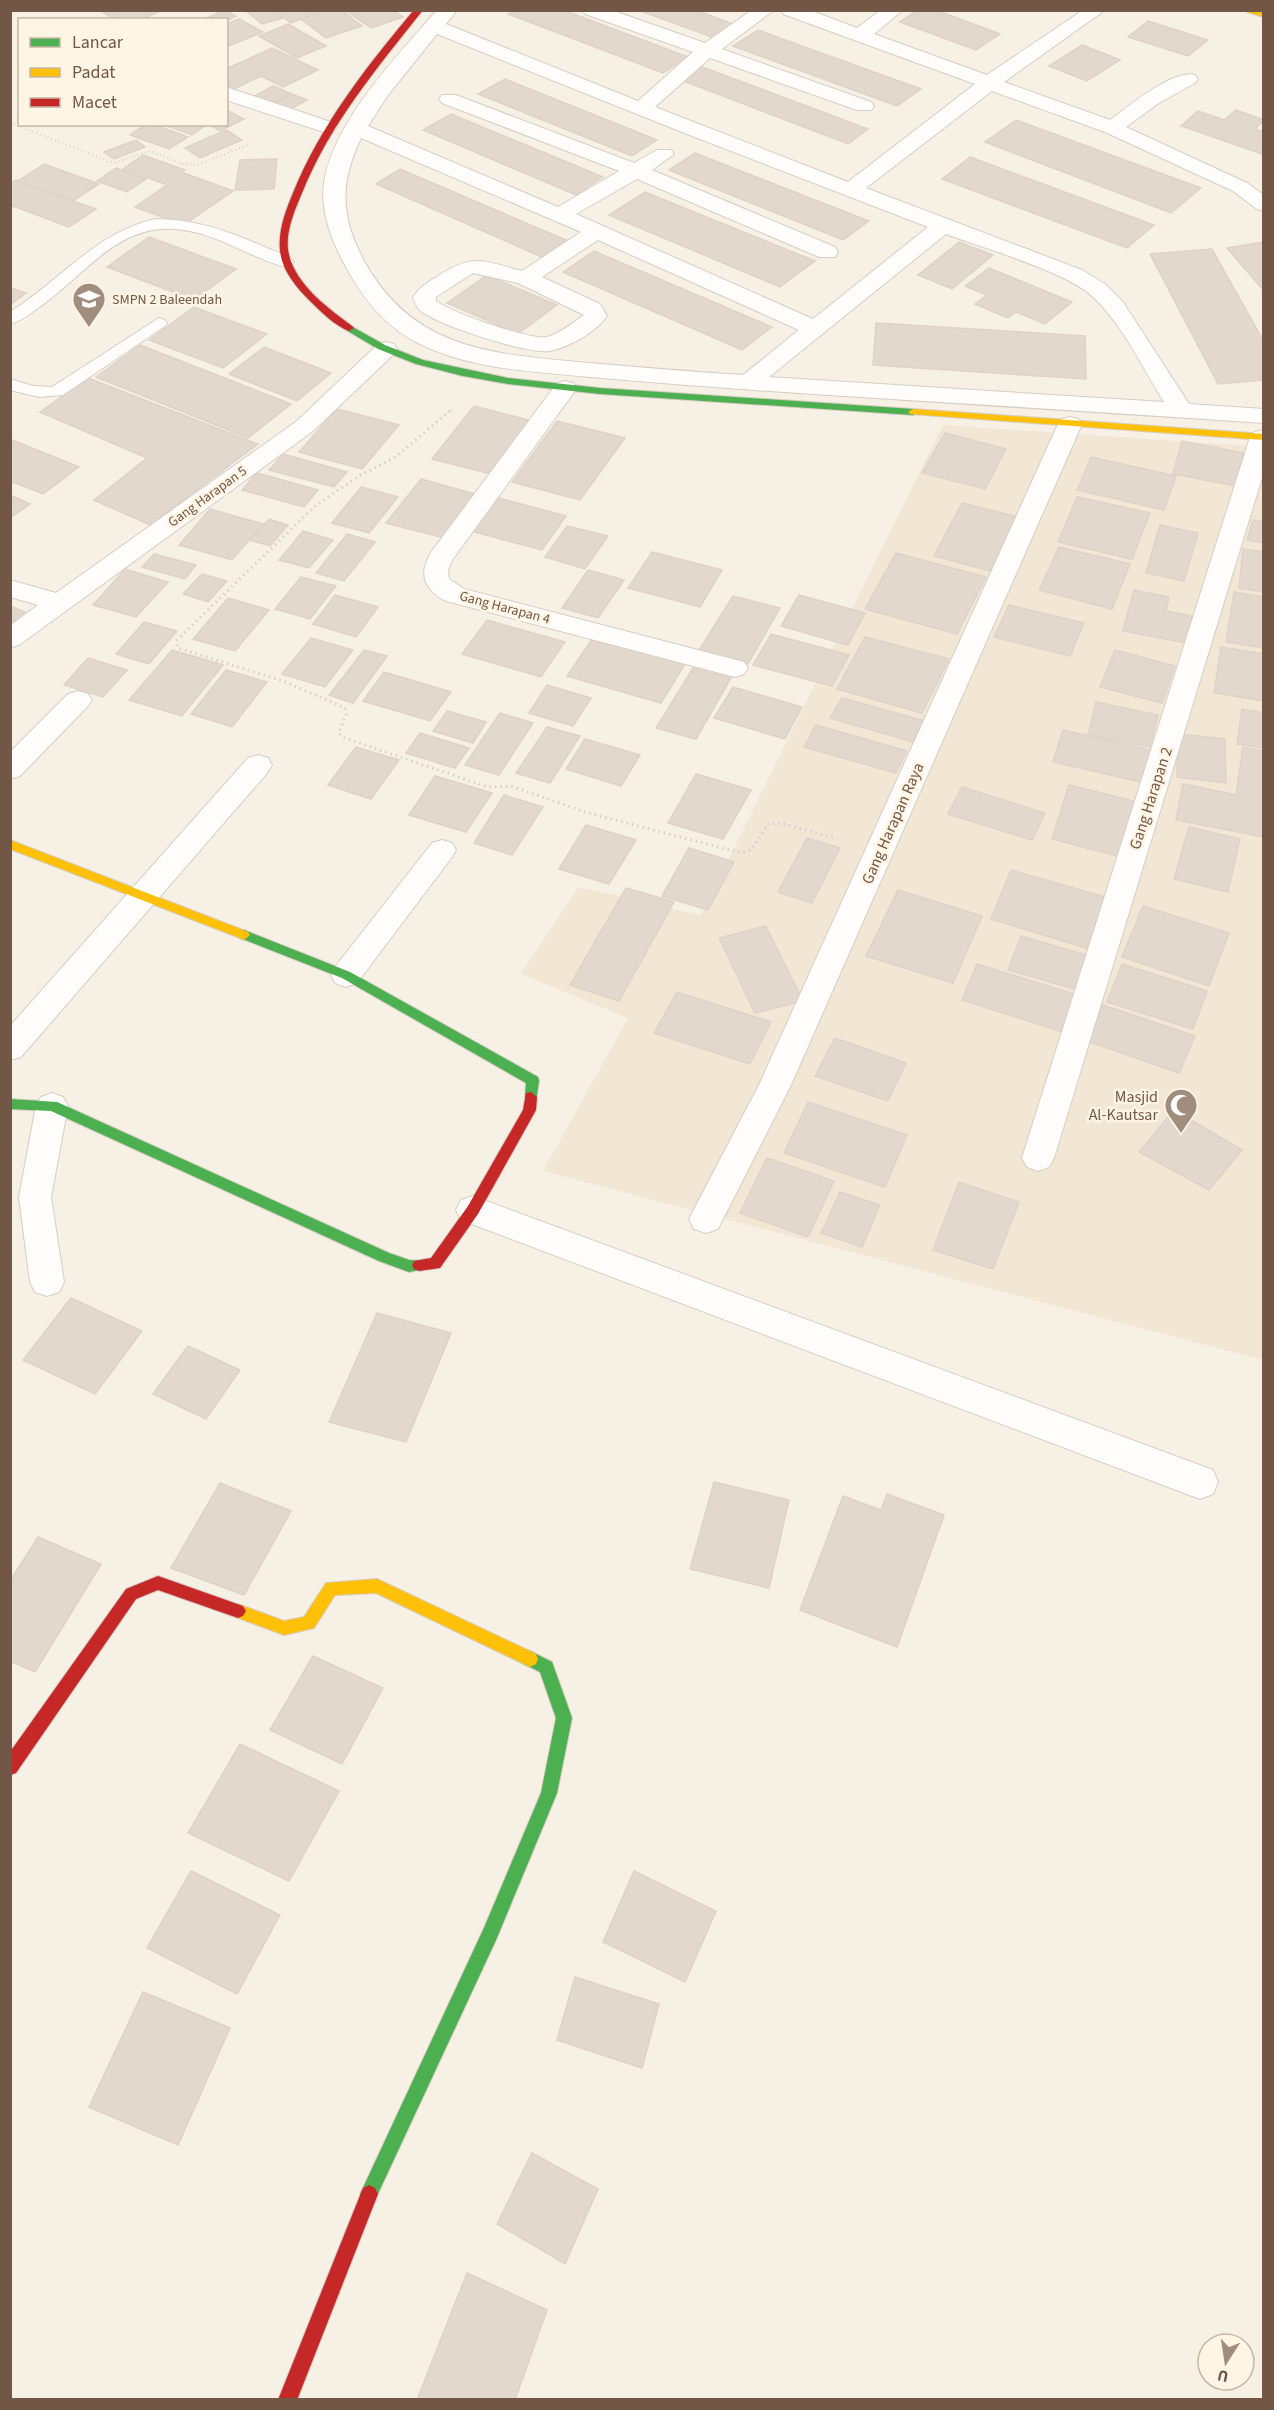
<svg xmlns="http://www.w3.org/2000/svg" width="1274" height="2410" viewBox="0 0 1274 2410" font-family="'Source Sans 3',sans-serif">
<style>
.residential{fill:#f2e6d5}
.building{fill:#e2d8cd;stroke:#ded3c8;stroke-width:1.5}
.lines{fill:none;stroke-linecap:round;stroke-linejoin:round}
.lane-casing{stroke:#d7cdc4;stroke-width:2}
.street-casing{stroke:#d7cdc4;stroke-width:2}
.fast-casing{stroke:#d6ccc2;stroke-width:2}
.slow-casing{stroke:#d6ccc2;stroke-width:2}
.jam-casing{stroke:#d6ccc2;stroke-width:2}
.path-far1{stroke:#d9d0cb;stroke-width:2;stroke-dasharray:1 3;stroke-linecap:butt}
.path{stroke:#d9d0cb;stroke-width:3;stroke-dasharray:1.5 4;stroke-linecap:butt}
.lane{fill:#fefdfb;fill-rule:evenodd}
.street{fill:#fefdfb;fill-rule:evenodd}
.fast{fill:#4caf50;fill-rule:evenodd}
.slow{fill:#ffc107;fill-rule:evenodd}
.jam{fill:#c62828;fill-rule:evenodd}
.labels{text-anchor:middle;stroke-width:5;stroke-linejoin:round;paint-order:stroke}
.far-poi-label{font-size:14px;fill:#725747;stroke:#fff5e5;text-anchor:start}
.far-street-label{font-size:14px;fill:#725747;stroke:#fff5e5}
.street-label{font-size:16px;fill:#725747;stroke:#fff5e5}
.poi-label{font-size:16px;fill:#725747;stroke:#fff5e5;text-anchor:end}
</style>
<rect width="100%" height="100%" fill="#f6f0e5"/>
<polygon class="residential" points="943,425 1263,447 1263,1360 543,1171 628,1018 521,974 579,887 701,915"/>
<g class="building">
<polygon points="162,10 141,20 117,20 102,12"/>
<polygon points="224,10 236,16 226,21 203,20"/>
<polygon points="273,10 283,18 262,24 246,11"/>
<polygon points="274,10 326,10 291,23"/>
<polygon points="326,10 341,10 362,26 326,38 301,19"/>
<polygon points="393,10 403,17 371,28 346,11"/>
<polygon points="515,10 563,10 688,57 663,73 508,14"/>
<polygon points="638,10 696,10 738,26 717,39"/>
<polygon points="917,10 936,10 1000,34 976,50 900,22"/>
<polygon points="239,19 263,32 226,47 226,24"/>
<polygon points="1148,21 1208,40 1188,56 1128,37"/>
<polygon points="288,24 326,46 297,58 259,36"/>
<polygon points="758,30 921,89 897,106 733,46"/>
<polygon points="1082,45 1120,60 1087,81 1049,66"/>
<polygon points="272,48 318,70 283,87 261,76 234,89 226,85 226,69"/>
<polygon points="702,67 868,129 848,144 681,80"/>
<polygon points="505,79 657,140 632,156 478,94"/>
<polygon points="273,86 292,94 269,106 251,98"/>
<polygon points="292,94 307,100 285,112 269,106"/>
<polygon points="226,110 244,119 220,131 208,124 226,124"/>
<polygon points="1236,110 1264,120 1255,129 1264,132 1262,154 1181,126 1198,111 1224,120"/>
<polygon points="451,114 603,177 576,195 423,130"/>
<polygon points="1016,120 1201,188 1171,213 985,142"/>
<polygon points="146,124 153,124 188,137 169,149 130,135"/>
<polygon points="162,124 204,124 206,125 192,135"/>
<polygon points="226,130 242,140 200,158 185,148"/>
<polygon points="136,140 145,147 114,159 104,152"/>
<polygon points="695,153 869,221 843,240 669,170"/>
<polygon points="143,155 185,170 165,184 123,169"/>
<polygon points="970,157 1154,225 1127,248 942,179"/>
<polygon points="277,159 274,189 235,190 240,160"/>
<polygon points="44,164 99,184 73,201 18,181"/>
<polygon points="116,168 146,179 127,192 97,181"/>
<polygon points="400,169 568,241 544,258 376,184"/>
<polygon points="184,173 233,191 184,225 135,207"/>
<polygon points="16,180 73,201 96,209 69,227 10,205 10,184"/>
<polygon points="645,192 815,261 780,287 609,215"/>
<polygon points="149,237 236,269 194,300 107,267"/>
<polygon points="959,242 993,255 952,289 918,275"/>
<polygon points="1264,242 1264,291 1227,248"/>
<polygon points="1212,249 1264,342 1264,380 1218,384 1150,254"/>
<polygon points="594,251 772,327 742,350 563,272"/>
<polygon points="989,268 1072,302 1045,324 1016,312 1008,318 975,304 987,295 965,286"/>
<polygon points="487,275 557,305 518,334 447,303"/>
<polygon points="10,288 26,293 10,305"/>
<polygon points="194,307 267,334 223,368 149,340"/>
<polygon points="876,323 1085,336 1086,379 873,365"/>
<polygon points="140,345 291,404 248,438 96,377"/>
<polygon points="264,347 331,373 297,401 229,374"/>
<polygon points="88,378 258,444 150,525 94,500 147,458 40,412"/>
<polygon points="474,406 532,421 491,474 432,459"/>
<polygon points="337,409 399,425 362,469 299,452"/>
<polygon points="557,421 625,438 580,500 512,482"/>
<polygon points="945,433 1006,449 985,489 922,473"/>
<polygon points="10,439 79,467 43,494 10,481"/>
<polygon points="1182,441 1244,453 1235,486 1173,474"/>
<polygon points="283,454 347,472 334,487 269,470"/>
<polygon points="1091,457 1176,476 1164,510 1077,490"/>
<polygon points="257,473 318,490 304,507 242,490"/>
<polygon points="421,479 478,495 444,538 386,523"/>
<polygon points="361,487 398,497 369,533 332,523"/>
<polygon points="10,495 30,504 10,518"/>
<polygon points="495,497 566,516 542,550 471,531"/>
<polygon points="1077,497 1150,513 1132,559 1058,542"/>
<polygon points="962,503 1018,517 991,571 934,556"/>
<polygon points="210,509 263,524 232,560 179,545"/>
<polygon points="269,519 288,525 270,546 250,540"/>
<polygon points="1253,520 1264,522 1264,543 1247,540"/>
<polygon points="1160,525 1198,533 1184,581 1146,573"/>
<polygon points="567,526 608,536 585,569 545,557"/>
<polygon points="303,531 333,540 309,568 279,560"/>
<polygon points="347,534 375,542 344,581 316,573"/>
<polygon points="1059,547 1130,564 1112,609 1039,590"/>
<polygon points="1243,549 1264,552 1264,592 1239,588"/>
<polygon points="652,552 722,570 700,607 628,588"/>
<polygon points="896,553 986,577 957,634 865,609"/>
<polygon points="154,554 196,565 185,579 142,567"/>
<polygon points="125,569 168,582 136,617 93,605"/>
<polygon points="588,570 624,580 598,618 562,608"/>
<polygon points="202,574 227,581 208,602 183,594"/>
<polygon points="301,577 336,586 310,619 275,609"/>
<polygon points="1134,590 1169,597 1166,611 1192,616 1186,643 1123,631"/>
<polygon points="1234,592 1264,597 1264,648 1226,642"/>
<polygon points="335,595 378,607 356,637 313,624"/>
<polygon points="799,595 865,613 848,645 781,626"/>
<polygon points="733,596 780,608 748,664 699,650"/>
<polygon points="228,598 269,610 235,651 193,639"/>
<polygon points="1009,605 1084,623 1070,656 994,637"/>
<polygon points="10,606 25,612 10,624"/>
<polygon points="487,620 565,642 541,677 462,654"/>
<polygon points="144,622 177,631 149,664 116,654"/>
<polygon points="771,634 849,655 832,686 753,665"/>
<polygon points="865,637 949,659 922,713 837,689"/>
<polygon points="311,638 353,650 325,687 282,674"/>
<polygon points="592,639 685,664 661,703 567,676"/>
<polygon points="1221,647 1264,654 1264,701 1214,693"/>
<polygon points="172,650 223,665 182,716 129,700"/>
<polygon points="364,650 387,656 353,703 329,695"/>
<polygon points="1115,650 1175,666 1162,703 1100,687"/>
<polygon points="88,658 127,670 103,697 64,685"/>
<polygon points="693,668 731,678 696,739 656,728"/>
<polygon points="226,670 267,682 232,727 191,714"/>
<polygon points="384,672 451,692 430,721 363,701"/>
<polygon points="547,685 591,698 573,726 529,713"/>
<polygon points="733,687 802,707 785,739 714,718"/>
<polygon points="842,698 925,721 914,742 830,718"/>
<polygon points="1096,702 1158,715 1150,747 1088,735"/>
<polygon points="1242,709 1264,713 1264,748 1237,744"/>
<polygon points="447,711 486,722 473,743 433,731"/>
<polygon points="500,713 533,723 499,775 465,765"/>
<polygon points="816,725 907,751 896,773 804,747"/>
<polygon points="547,727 580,736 550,783 516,773"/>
<polygon points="1063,730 1156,751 1146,783 1053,762"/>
<polygon points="420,733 469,748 455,768 406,753"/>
<polygon points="1178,734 1225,739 1226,783 1177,777"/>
<polygon points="585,739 640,755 621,786 566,769"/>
<polygon points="356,747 399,760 371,799 328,785"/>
<polygon points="1243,747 1264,751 1264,837 1176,820 1183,784 1236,795"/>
<polygon points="696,774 751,790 723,839 668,823"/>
<polygon points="435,776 492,793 466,832 409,815"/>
<polygon points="1069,785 1142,803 1125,858 1052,839"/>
<polygon points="962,787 1045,813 1032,840 948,814"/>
<polygon points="504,795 543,807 512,855 474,843"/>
<polygon points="586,825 636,840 609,884 559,869"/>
<polygon points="1189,827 1240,839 1228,892 1174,879"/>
<polygon points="807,838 840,848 812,903 778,892"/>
<polygon points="689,848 734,862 708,910 662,896"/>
<polygon points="1011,870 1112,899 1093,950 991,919"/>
<polygon points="626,888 674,902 619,1001 570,985"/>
<polygon points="898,890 982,916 953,983 866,956"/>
<polygon points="1143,906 1229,933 1209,986 1122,957"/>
<polygon points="766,926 803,1001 755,1013 719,938"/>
<polygon points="1021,936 1090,956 1078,990 1008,970"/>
<polygon points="977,964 1077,995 1063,1032 962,1000"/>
<polygon points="1122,964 1207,991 1193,1029 1107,1002"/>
<polygon points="677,992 771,1022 750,1064 654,1033"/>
<polygon points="1103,1005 1195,1036 1179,1073 1087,1041"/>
<polygon points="835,1038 906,1063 888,1101 815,1076"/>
<polygon points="808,1102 907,1135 885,1187 784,1153"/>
<polygon points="1174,1110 1242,1150 1209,1190 1139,1152"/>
<polygon points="767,1158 834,1181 808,1237 740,1213"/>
<polygon points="959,1182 1019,1202 993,1269 933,1250"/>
<polygon points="840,1192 880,1205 862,1247 821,1233"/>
<polygon points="71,1298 142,1331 95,1394 23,1360"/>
<polygon points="377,1313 451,1333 406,1442 329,1422"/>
<polygon points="188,1346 240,1370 206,1419 153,1394"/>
<polygon points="714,1482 789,1500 769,1588 690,1569"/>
<polygon points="220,1483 291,1511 244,1595 171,1568"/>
<polygon points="887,1494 944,1515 897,1647 800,1610 843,1496 881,1510"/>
<polygon points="38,1537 101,1564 35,1672 10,1661 10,1581"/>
<polygon points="313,1656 383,1688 342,1764 270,1730"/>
<polygon points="240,1744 339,1791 289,1881 188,1833"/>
<polygon points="191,1871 280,1915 237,1994 147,1948"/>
<polygon points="634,1871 716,1911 685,1982 603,1942"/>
<polygon points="575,1977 659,2004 642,2068 557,2040"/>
<polygon points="143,1992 230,2028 178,2145 89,2107"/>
<polygon points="532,2153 598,2189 565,2264 497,2224"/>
<polygon points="467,2273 547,2310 515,2400 417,2400"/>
</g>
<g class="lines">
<defs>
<g id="lane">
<path d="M 155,219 C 195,219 232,232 269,249 C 277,252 288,255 294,262 L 286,267 C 247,257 215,231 173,229 C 116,225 81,279 38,308 C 30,314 21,321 10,324 L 10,312 C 61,280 95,233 155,219 Z"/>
<polygon points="159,318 165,320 167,323 165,326 63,395 39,397 10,390 10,379 33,386 52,387"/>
</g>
<g id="street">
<path d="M 437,10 L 457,10 L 446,24 L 638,101 L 693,52 L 585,14 L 583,10 L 611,10 L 705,43 L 752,10 L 774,10 L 722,49 L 871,102 L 874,106 L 871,110 L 857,110 L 710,58 L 655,107 L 848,182 L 975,84 L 783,14 L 781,10 L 809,10 L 857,28 L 881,10 L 903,10 L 874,34 L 987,75 L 1083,10 L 1105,10 L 1004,82 L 1110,120 C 1128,107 1173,69 1195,75 L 1198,79 L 1195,83 L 1159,103 L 1126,127 L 1247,183 L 1264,195 L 1264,211 L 1257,209 L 1233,191 L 1105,132 L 992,91 L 866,188 L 1082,270 L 1105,284 L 1123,302 L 1189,404 L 1264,409 L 1264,423 C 1119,413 974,404 829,395 C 750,390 670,384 590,377 C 533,371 471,370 418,343 C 385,326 363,299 346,267 C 332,242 320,212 324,183 C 333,122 398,55 437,10 ZM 437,34 L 687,134 L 928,227 L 813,319 L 576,214 L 637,179 L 819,257 L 835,257 L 838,252 L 835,247 L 652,170 L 674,154 L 671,150 L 657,150 L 634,163 L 456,95 L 442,95 L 439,99 L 442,103 L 619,171 L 558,207 L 368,126 L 388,95 ZM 361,138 L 581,232 L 522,271 C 483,261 474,253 438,276 C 428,282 420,287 413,297 C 415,303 417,308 422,312 C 442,326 526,354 549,351 C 568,348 596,332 607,316 L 600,304 L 542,277 L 598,240 L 799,330 L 743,375 C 692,372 640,367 589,363 C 495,354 413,352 363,259 C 340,215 340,182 361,138 ZM 946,234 C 983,248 1063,271 1091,295 C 1122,323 1142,367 1164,402 L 769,377 ZM 473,273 L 518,283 L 584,315 C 574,322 560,333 548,337 C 531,341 450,312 436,301 L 436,297 Z"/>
<polygon points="226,87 334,123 337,127 334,131 327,133 226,100"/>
<polygon points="386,342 394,344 397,349 394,354 313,431 19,645 10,648 10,626 38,605 10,597 10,580 56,593 297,421 378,344"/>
<path d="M 565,381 L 573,383 L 577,388 L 453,559 L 448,570 L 449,579 L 464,589 L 744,662 L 748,668 L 744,674 L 735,677 L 446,601 C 423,589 418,573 432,551 L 557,383 Z"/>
<polygon points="1070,417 1078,419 1082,424 791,1085 718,1229 706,1233 694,1229 689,1219 759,1085 1058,424 1062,419"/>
<polygon points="1264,430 1264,471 1054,1158 1049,1167 1038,1171 1027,1167 1022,1158 1250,437 1254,432"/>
<polygon points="78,691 88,694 92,700 88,706 20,776 10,779 10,752 68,694"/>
<polygon points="258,755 268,758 272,765 268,772 21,1057 10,1060 10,1026 248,758"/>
<polygon points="442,840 452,843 456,850 452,857 357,983 346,987 335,983 331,975 335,967 432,843"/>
<polygon points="52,1093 63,1097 68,1106 51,1197 64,1282 59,1292 47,1296 35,1292 30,1282 19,1197 36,1106 41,1097"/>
<polygon points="473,1196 1213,1470 1218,1482 1213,1494 1200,1499 461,1220 456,1210 461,1200"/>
</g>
<g id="fast">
<polygon points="349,325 385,345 423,360 508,378 600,388 913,409 918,412 913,415 600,394 508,384 463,376 416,364 378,349 346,330 344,328"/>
<polygon points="244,930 350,972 538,1077 539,1081 536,1101 526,1101 525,1097 526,1083 342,978 240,938 238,935"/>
<polygon points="10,1099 57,1102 389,1253 409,1260 424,1261 426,1265 424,1269 409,1272 379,1261 51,1111 10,1109"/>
<polygon points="530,1651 552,1662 572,1718 557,1793 496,1940 375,2200 369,2203 363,2200 360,2194 363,2188 484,1928 541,1793 556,1718 540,1672 524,1664 522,1659 524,1654"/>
</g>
<g id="slow">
<polygon points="1246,10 1264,12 1264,17 1247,12"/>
<polygon points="913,409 1264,434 1264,440 910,414 908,412"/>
<polygon points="10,840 248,932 250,935 244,940 240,938 10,849"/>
<polygon points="377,1579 536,1654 538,1659 536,1664 530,1667 524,1664 376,1593 335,1595 314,1628 284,1635 233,1616 230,1611 233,1606 238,1604 284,1621 304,1617 326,1583"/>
</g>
<g id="jam">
<path d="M 414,10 L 423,10 C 376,69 330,124 302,193 C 294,212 284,235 289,255 C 297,286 328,308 352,326 L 354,328 L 349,331 C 335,326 320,311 309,300 C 296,287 281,269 280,250 C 278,230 286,210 293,193 C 321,124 367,66 414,10 Z"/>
<polygon points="531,1092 537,1097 536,1110 478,1214 440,1268 419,1271 414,1269 412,1265 414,1261 431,1258 468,1206 523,1110 526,1093"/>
<polygon points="158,1576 243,1606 246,1611 243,1616 238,1618 158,1590 136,1599 16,1773 10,1775 10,1752 126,1589"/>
<polygon points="369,2185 375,2188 378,2194 297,2400 278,2400 363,2188"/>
</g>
</defs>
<use href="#lane" class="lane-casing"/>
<use href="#street" class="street-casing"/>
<use href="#fast" class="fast-casing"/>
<use href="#slow" class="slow-casing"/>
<use href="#jam" class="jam-casing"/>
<g class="path-far1">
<polyline points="10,123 114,163 150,151 182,164 197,165 253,143"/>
<polyline points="448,412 452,409"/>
</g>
<polyline class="path" points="450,411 394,458 359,476 315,506 176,641 178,648 283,681 345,708 346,714 339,733 342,737 488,787 511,786 585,812 741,853 751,850 769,823 784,824 837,839"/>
<use href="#lane" class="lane"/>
<use href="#street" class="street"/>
<use href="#fast" class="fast"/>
<use href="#slow" class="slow"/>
<use href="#jam" class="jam"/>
</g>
<defs>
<symbol id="school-pin" viewBox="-11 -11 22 30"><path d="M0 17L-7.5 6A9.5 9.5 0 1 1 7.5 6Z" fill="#a08d7e" stroke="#fff5e5"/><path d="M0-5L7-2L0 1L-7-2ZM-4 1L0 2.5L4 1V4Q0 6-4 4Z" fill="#fff"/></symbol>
<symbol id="mosque-pin" viewBox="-11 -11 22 30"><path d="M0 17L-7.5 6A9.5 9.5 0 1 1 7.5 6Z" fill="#a08d7e" stroke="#fff5e5"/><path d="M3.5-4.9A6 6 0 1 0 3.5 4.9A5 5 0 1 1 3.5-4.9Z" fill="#fff"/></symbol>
</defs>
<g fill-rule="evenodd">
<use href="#school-pin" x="70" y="280" width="38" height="52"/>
<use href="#mosque-pin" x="1162" y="1086" width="38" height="52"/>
</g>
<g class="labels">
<g class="far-poi-label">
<text x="112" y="304">SMPN 2 Baleendah</text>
</g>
<g class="far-street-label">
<text transform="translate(207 496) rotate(-36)" y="5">Gang Harapan 5</text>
<text transform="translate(505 607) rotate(15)" y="5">Gang Harapan 4</text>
</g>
<g class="street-label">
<text transform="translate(1150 798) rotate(-72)" y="6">Gang Harapan 2</text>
<text transform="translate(892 823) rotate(-66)" y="6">Gang Harapan Raya</text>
</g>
<g class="poi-label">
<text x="1158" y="1102">Masjid<tspan x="1158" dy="18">Al-Kautsar</tspan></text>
</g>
</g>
<rect width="1274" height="2410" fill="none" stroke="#725747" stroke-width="24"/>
<rect x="18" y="18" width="210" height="108" fill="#fff5e5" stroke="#c7b6a6" stroke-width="1.5"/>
<rect x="30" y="38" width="30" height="9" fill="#4caf50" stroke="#c7b6a6" stroke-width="1.5"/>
<text x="72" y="48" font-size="18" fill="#725747">Lancar</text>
<rect x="30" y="68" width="30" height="9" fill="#ffc107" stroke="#c7b6a6" stroke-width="1.5"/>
<text x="72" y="78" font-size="18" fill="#725747">Padat</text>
<rect x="30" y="98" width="30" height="9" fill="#c62828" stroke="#c7b6a6" stroke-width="1.5"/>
<text x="72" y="108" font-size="18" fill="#725747">Macet</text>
<g transform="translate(1226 2362) rotate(192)"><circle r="28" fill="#fff5e5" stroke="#c7b6a6" stroke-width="1.5"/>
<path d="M0-4.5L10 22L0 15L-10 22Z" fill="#a08d7e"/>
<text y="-9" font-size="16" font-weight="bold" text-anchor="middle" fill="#725747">U</text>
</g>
</svg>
